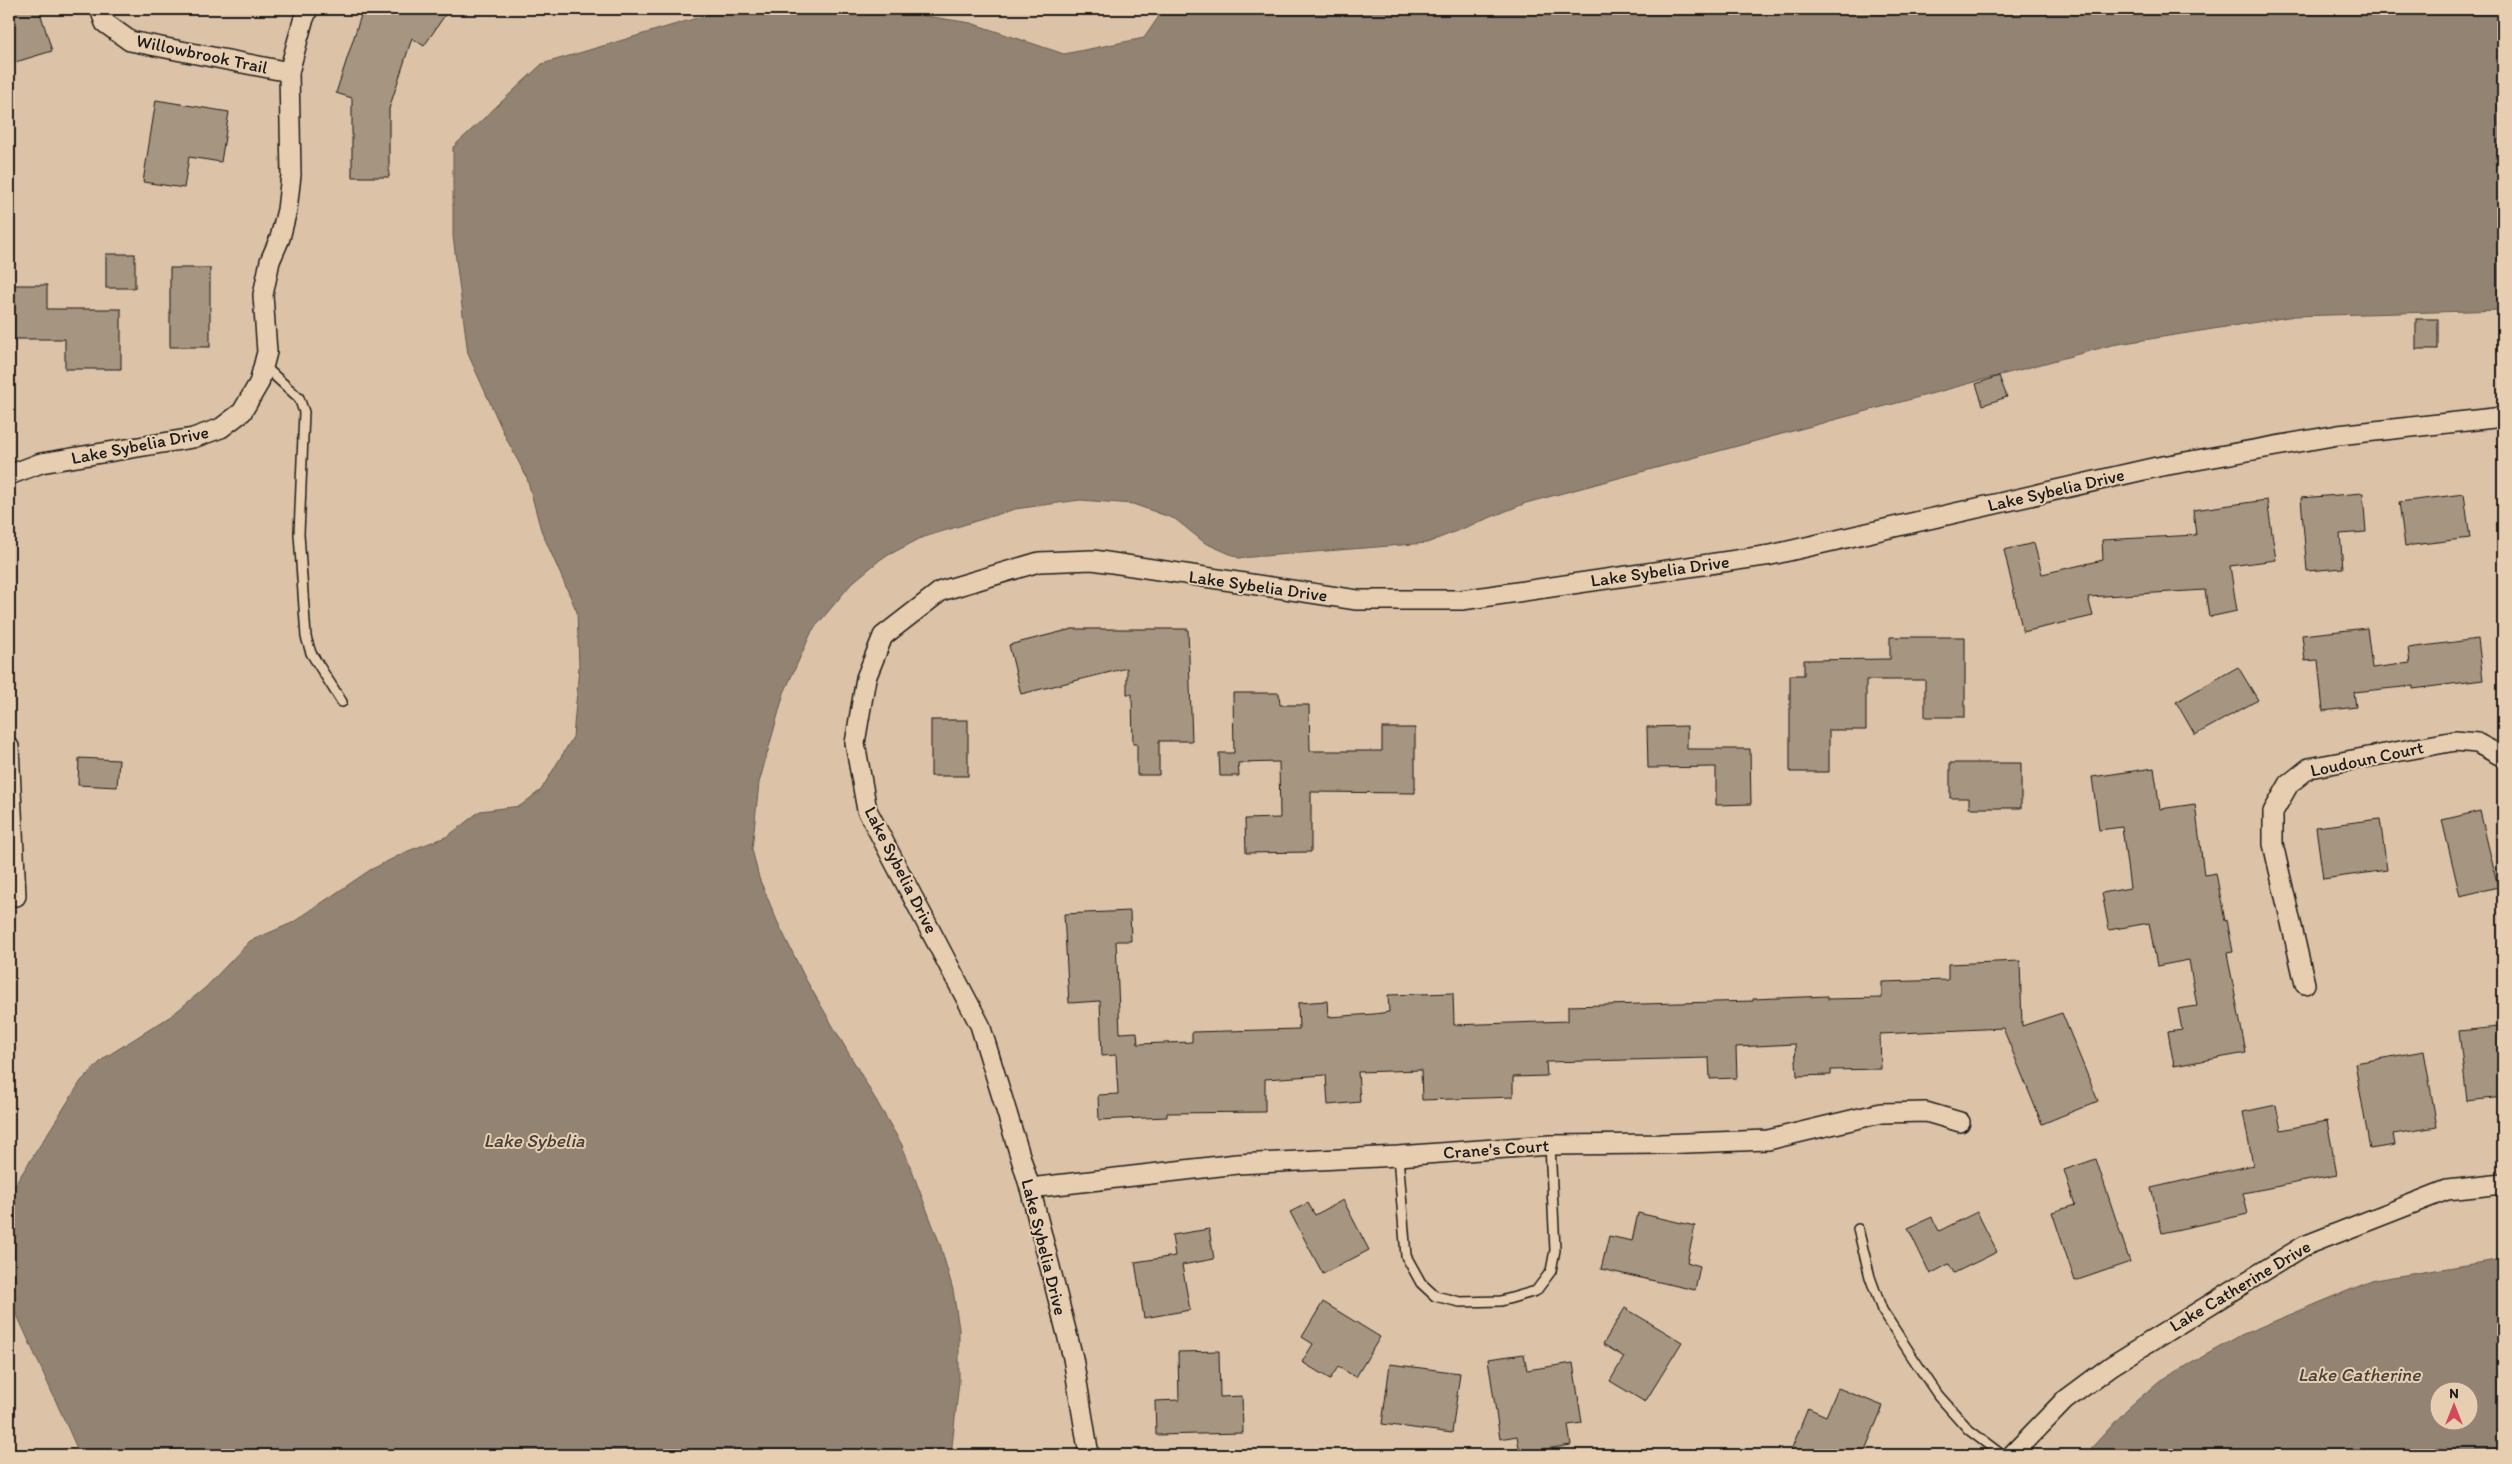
<svg xmlns="http://www.w3.org/2000/svg" width="2512" height="1464" viewBox="0 0 2512 1464" font-family="Itim,sans-serif">
<style>
.water{fill:#928372;stroke:#635a50;fill-rule:evenodd}
.building{fill:#a69580;stroke:#1c1c1c}
.lines{fill:none;stroke-linecap:round;stroke-linejoin:round}
.lane-casing{stroke:#1c1c1c;stroke-width:12}
.street-casing{stroke:#1c1c1c;stroke-width:22}
.lane{stroke:#e8ceb0;stroke-width:9}
.street{stroke:#e8ceb0;stroke-width:19}
.labels{text-anchor:middle;stroke-width:4;stroke-linejoin:round;paint-order:stroke}
.street-label{font-size:18px;fill:#1c1c1c;stroke:#e8ceb0}
.water-label{font-size:19px;font-style:italic;fill:#45403a;stroke:#e8ceb0}
</style>
<rect width="100%" height="100%" fill="#dcc3a7"/>
<filter id="ink" filterUnits="userSpaceOnUse"><feTurbulence type="fractalNoise" baseFrequency=".02" numOctaves="2"/><feDisplacementMap in="SourceGraphic" scale="10" xChannelSelector="R" yChannelSelector="G"/><feConvolveMatrix kernelMatrix="1 2 1 2 8 2 1 2 1" color-interpolation-filters="sRGB"/></filter>
<g filter="url(#ink)">
<g class="water">
<polygon points="789,9 881,9 971,23 1064,54 1144,38 1164,9 2503,9 2503,310 2295,316 2112,345 1526,503 1427,543 1239,558 1205,543 1175,519 1133,504 1080,500 1015,509 921,538 881,559 852,583 812,631 784,693 759,783 752,849 759,878 778,923 805,978 902,1145 940,1244 953,1290 959,1329 959,1382 951,1455 86,1455 76,1446 9,1297 9,1194 81,1081 104,1058 171,1016 205,988 250,941 292,923 370,870 408,851 448,836 480,811 520,806 541,790 573,737 579,667 577,612 541,530 527,478 506,438 468,354 453,236 453,147 542,64 717,12"/>
<path d="M 2503,1259 L 2503,1455 L 2085,1455 L 2127,1409 L 2158,1382 L 2241,1335 L 2374,1280 ZM 2440,1392 L 2470,1392 L 2470,1422 L 2440,1422 Z"/>
</g>
<g class="building">
<polygon points="9,9 39,9 52,51 9,64"/>
<polygon points="363,9 449,9 424,46 412,38 389,109 389,177 352,177 352,98 336,93"/>
<polygon points="156,100 229,112 221,162 189,157 184,188 143,182"/>
<rect x="106" y="254" width="29" height="34"/>
<rect x="170" y="268" width="40" height="79"/>
<polygon points="9,285 47,285 47,309 121,309 121,369 65,369 65,339 9,339"/>
<rect x="2416" y="319" width="22" height="30"/>
<polygon points="1999,376 2007,397 1983,405 1976,384"/>
<polygon points="2363,493 2366,532 2340,534 2343,568 2307,571 2301,498"/>
<polygon points="2464,494 2470,538 2405,546 2399,502"/>
<polygon points="2267,500 2276,560 2230,566 2237,611 2209,617 2205,590 2088,597 2093,616 2023,632 2004,550 2034,543 2042,574 2103,560 2102,540 2196,535 2193,510"/>
<polygon points="2367,628 2372,668 2410,663 2408,648 2478,639 2483,680 2413,689 2413,686 2354,692 2356,707 2323,711 2318,660 2305,661 2302,635"/>
<polygon points="1072,629 1188,629 1192,741 1159,741 1159,775 1137,775 1137,744 1133,744 1132,694 1127,694 1127,668 1021,694 1009,645"/>
<polygon points="1890,637 1965,637 1965,717 1925,717 1925,680 1866,680 1866,730 1829,730 1829,772 1790,772 1790,675 1804,675 1804,660 1890,659"/>
<polygon points="2238,667 2258,700 2195,735 2176,702"/>
<polygon points="1233,693 1279,693 1280,705 1309,705 1310,751 1382,751 1382,728 1415,728 1415,793 1311,792 1311,852 1246,853 1245,819 1280,818 1279,762 1238,763 1239,776 1220,776 1219,753 1234,753"/>
<rect x="931" y="720" width="37" height="56"/>
<polygon points="1687,726 1687,749 1750,749 1751,804 1716,805 1716,767 1648,768 1647,727"/>
<polygon points="79,758 119,760 117,787 78,785"/>
<polygon points="1950,763 2021,763 2021,808 1969,808 1969,798 1950,798"/>
<polygon points="2154,768 2160,809 2195,804 2204,875 2216,873 2225,921 2227,920 2233,952 2227,953 2246,1053 2174,1066 2168,1032 2182,1030 2178,1009 2197,1006 2189,960 2157,966 2149,923 2109,930 2102,893 2130,888 2122,827 2099,830 2092,777"/>
<polygon points="2480,811 2498,887 2460,896 2442,820"/>
<polygon points="2380,819 2387,870 2323,879 2316,827"/>
<polygon points="1130,911 1131,941 1116,941 1120,1033 1137,1032 1138,1044 1192,1042 1192,1032 1299,1029 1298,1003 1327,1001 1328,1017 1374,1014 1389,1012 1388,995 1453,993 1454,1025 1568,1021 1568,1006 1753,1001 1753,999 1828,996 1828,999 1882,998 1882,982 1948,980 1948,964 2020,961 2022,1026 2062,1013 2098,1101 2042,1124 2003,1028 1880,1034 1881,1069 1831,1070 1831,1075 1797,1076 1795,1044 1736,1047 1737,1078 1710,1079 1709,1058 1546,1062 1547,1076 1513,1077 1513,1097 1422,1100 1421,1070 1358,1072 1360,1102 1328,1105 1326,1075 1265,1079 1265,1112 1167,1113 1167,1117 1099,1120 1098,1095 1118,1094 1116,1055 1102,1056 1100,1001 1069,1003 1064,914"/>
<polygon points="2498,1027 2500,1043 2503,1042 2503,1097 2467,1101 2459,1031"/>
<polygon points="2424,1051 2437,1127 2393,1134 2395,1145 2370,1149 2355,1063"/>
<polygon points="2276,1105 2281,1130 2327,1121 2337,1175 2243,1193 2248,1214 2162,1233 2151,1188 2253,1165 2243,1112"/>
<polygon points="2096,1159 2130,1262 2075,1281 2052,1212 2075,1205 2064,1170"/>
<polygon points="1343,1200 1369,1250 1323,1274 1290,1212 1308,1203 1315,1215"/>
<polygon points="1977,1212 1997,1252 1954,1273 1949,1264 1930,1274 1908,1228 1932,1217 1939,1231"/>
<polygon points="1638,1213 1695,1226 1687,1262 1700,1266 1695,1290 1601,1269 1609,1236 1632,1241"/>
<polygon points="1209,1229 1214,1259 1182,1265 1190,1310 1144,1318 1135,1262 1175,1256 1172,1235"/>
<polygon points="1323,1302 1380,1337 1356,1377 1338,1367 1330,1379 1302,1362 1313,1344 1302,1337"/>
<polygon points="1625,1308 1682,1342 1645,1402 1610,1381 1624,1357 1603,1344"/>
<polygon points="1219,1351 1220,1397 1242,1396 1243,1433 1156,1435 1155,1401 1179,1400 1178,1352"/>
<polygon points="1524,1354 1527,1370 1573,1363 1582,1423 1568,1425 1571,1445 1520,1453 1517,1436 1500,1439 1488,1359"/>
<polygon points="1390,1364 1460,1373 1452,1433 1382,1424"/>
<polygon points="1838,1388 1883,1406 1863,1455 1789,1455 1808,1408 1826,1416"/>
</g>
<g class="lines">
<defs>
<g id="lane">
<polyline points="264,366 299,398 304,412 299,534 306,637 311,653 342,702"/>
<polyline points="1398,1156 1406,1256 1421,1283 1435,1296 1460,1302 1501,1301 1536,1291 1551,1271 1555,1250 1550,1145"/>
<polyline points="1858,1229 1870,1277 1882,1310 1913,1358 1938,1395 1969,1430 2002,1455"/>
</g>
<g id="street">
<polyline points="100,9 105,23 130,41 289,72"/>
<polyline points="9,475 41,463 193,438 221,428 242,412 259,383 267,352 263,295 270,261 280,238 287,210 291,175 289,72 303,21 308,9"/>
<polyline points="9,747 16,896"/>
<polyline points="2305,984 2273,844 2273,812 2289,784 2309,768 2455,741 2477,743 2503,757"/>
<polyline points="1030,1188 1237,1164 1398,1156 1550,1145 1660,1144 1768,1140 1881,1113 1926,1112 1960,1122"/>
<polyline points="1089,1455 1073,1358 1030,1188 980,1025 867,810 855,743 866,678 883,636 941,591 1039,562 1093,560 1357,600 1462,600 1771,555 2157,467 2338,435 2503,417"/>
<polyline points="2012,1455 2064,1401 2111,1366 2304,1246 2447,1190 2503,1184"/>
</g>
</defs>
<use href="#lane" class="lane-casing"/>
<use href="#street" class="street-casing"/>
<use href="#lane" class="lane"/>
<use href="#street" class="street"/>
</g>
</g>
<g class="labels">
<g class="street-label">
<text transform="translate(202 54) rotate(12)" y="6">Willowbrook Trail</text>
<text transform="translate(140 445) rotate(-11)" y="6">Lake Sybelia Drive</text>
<text transform="translate(2056 490) rotate(-13)" y="6">Lake Sybelia Drive</text>
<text transform="translate(1660 571) rotate(-8)" y="6">Lake Sybelia Drive</text>
<text transform="translate(1258 586) rotate(8)" y="6">Lake Sybelia Drive</text>
<text transform="translate(2367 759) rotate(-12)" y="6">Loudoun Court</text>
<text transform="translate(901 870) rotate(63)" y="6">Lake Sybelia Drive</text>
<text transform="translate(1496 1149) rotate(-4)" y="6">Crane's Court</text>
<text transform="translate(1044 1247) rotate(76)" y="6">Lake Sybelia Drive</text>
<text transform="translate(2240 1286) rotate(-31)" y="6">Lake Catherine Drive</text>
</g>
<g class="water-label">
<text x="534" y="1147">Lake Sybelia</text>
<text x="2359" y="1381">Lake Catherine</text>
</g>
</g>
<rect width="2512" height="1464" fill="none" stroke="#e8ceb0" stroke-width="30"/>
<rect x="15" y="15" width="2482" height="1434" fill="none" stroke="#1c1c1c" stroke-width="2" filter="url(#ink)"/>
<g transform="translate(2454 1406)"><circle r="24" fill="#e8ceb0" stroke="#968775"/>
<path d="M0-4L9 19L0 12L-9 19Z" fill="#d1495b"/>
<text y="-8" font-size="14" font-weight="bold" text-anchor="middle" fill="#1c1c1c">N</text>
</g>
</svg>
